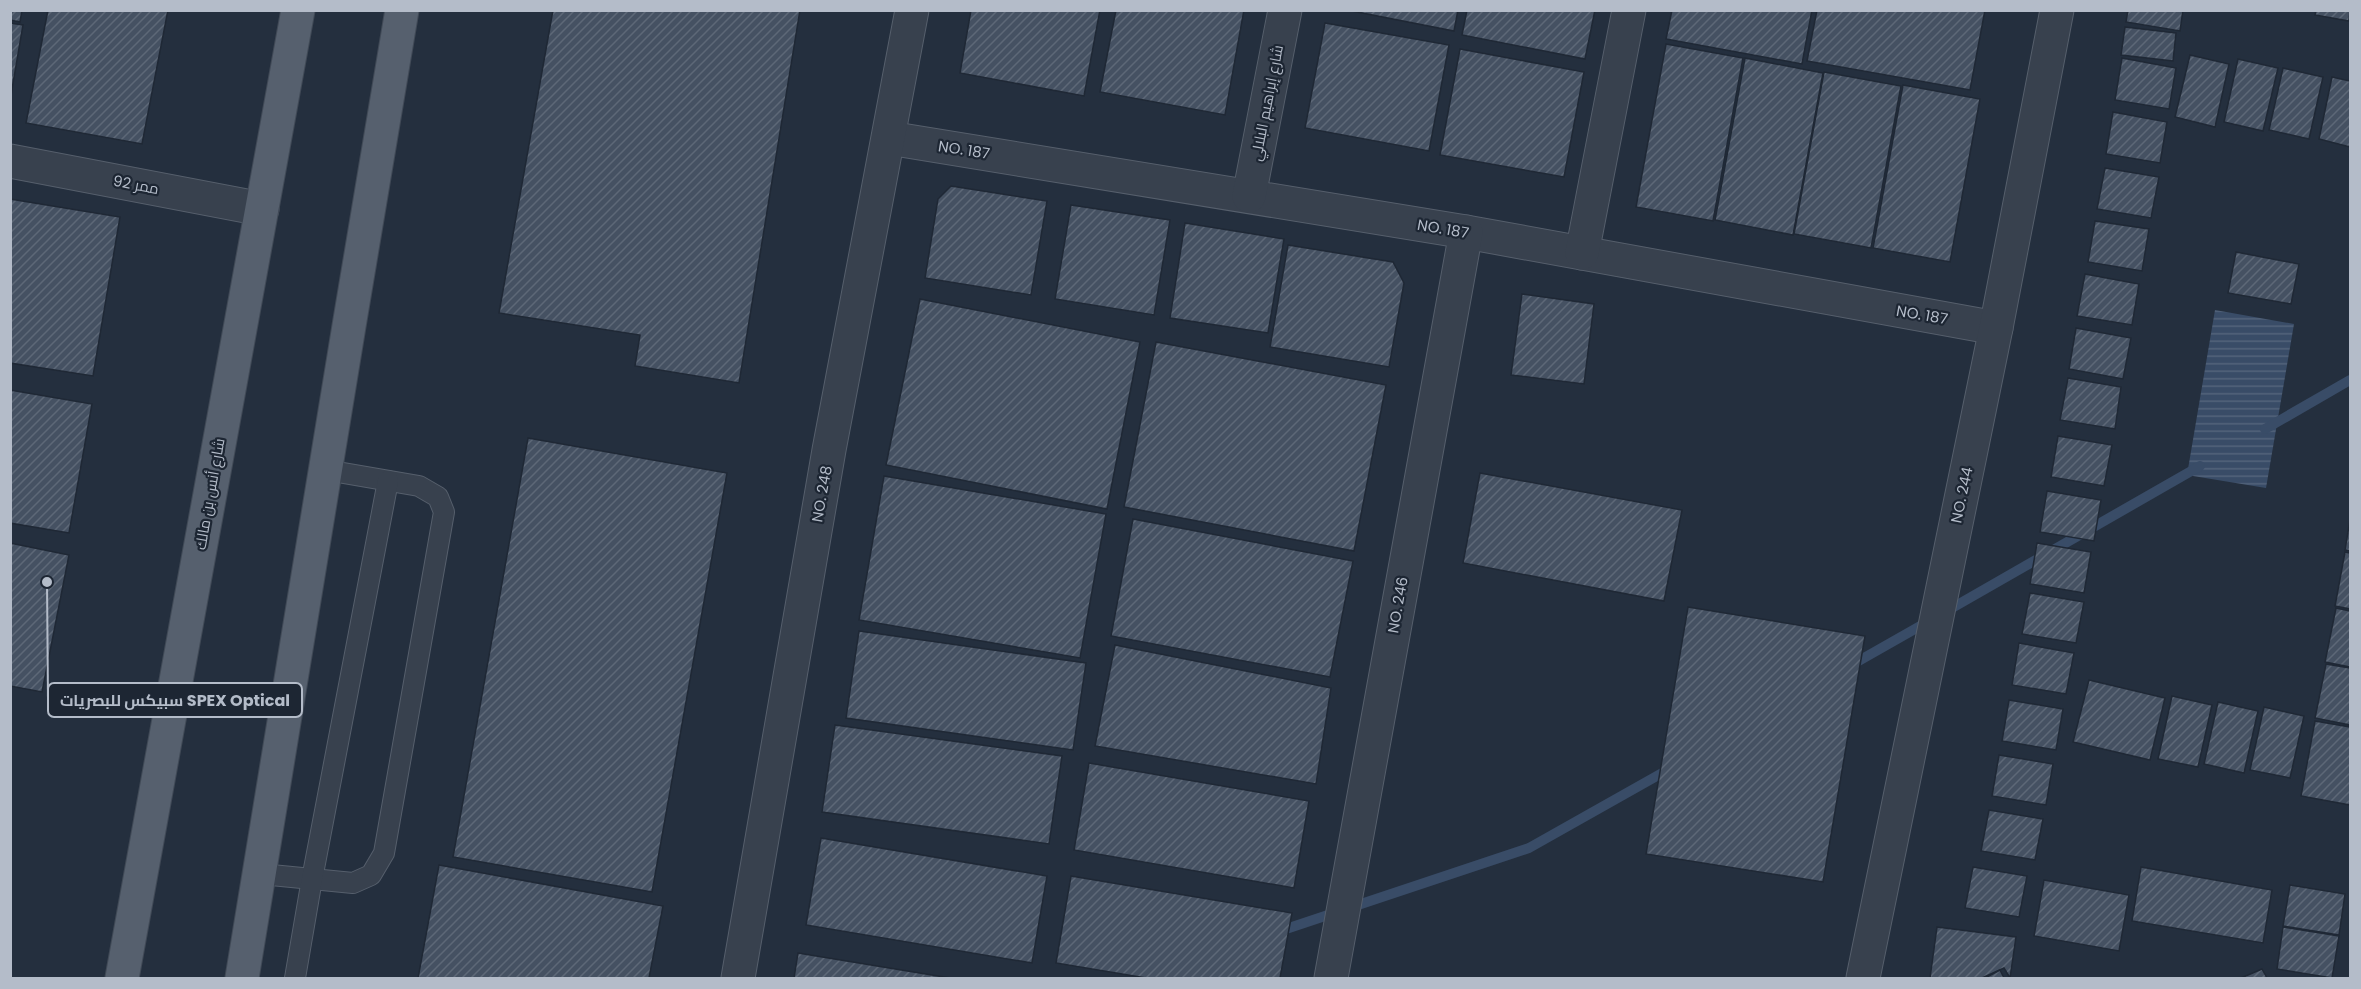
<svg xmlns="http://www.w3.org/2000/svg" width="2361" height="989" viewBox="0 0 2361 989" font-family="Poppins,Cairo,sans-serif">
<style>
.water{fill:url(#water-rules)}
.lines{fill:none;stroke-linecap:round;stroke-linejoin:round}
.stream{stroke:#394c67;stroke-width:10}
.building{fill:url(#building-hatch);stroke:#1f2835;stroke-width:1.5}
.lane-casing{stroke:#565f6c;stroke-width:22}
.street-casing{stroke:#565f6c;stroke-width:35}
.primary-casing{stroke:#414a57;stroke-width:35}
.lane{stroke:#38414e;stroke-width:20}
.street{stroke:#38414e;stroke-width:33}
.primary{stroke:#56606e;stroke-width:33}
.labels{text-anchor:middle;stroke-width:4.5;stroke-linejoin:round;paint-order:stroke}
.street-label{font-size:15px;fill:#b4bcc9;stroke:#1d2633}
.leader{fill:none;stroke:#b4bcc9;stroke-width:2}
.callout-dot{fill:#b4bcc9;stroke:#1d2633;stroke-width:2}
.callout{fill:#1d2633;stroke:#b4bcc9;stroke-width:2}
.callout-label{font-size:16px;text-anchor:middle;font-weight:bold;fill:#b4bcc9}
</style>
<defs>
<pattern id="water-rules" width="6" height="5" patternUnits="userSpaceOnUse" patternTransform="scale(1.5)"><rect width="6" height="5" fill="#394c67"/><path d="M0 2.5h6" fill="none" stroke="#53647b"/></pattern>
<pattern id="building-hatch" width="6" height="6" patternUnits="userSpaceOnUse" patternTransform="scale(1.5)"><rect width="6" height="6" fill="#455162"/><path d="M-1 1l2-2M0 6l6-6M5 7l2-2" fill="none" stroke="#5d6877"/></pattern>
</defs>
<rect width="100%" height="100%" fill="#242f3e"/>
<polygon class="water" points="2215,310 2294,324 2266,488 2187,475"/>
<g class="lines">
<g class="stream">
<polyline points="2265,429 2350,380"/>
<polyline points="1945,612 2200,466"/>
<polyline points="1848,667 1929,621"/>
<polyline points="1277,932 1529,848 1671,768"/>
</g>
</g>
<g class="building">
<polygon points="10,10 22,10 20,22 10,20"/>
<polygon points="48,10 168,10 142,144 26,123"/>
<polygon points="553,10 800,10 739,383 635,366 640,335 499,313"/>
<polygon points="971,10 1100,10 1084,96 960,73"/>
<polygon points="1116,10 1244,10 1225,115 1100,92"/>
<polygon points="1347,10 1458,10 1454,31"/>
<polygon points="1467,10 1595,10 1585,59 1462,35"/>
<polygon points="1672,10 1812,10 1802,64 1666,39"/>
<polygon points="1817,10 1985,10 1970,90 1807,61"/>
<polygon points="2128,10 2183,10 2180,31 2126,22"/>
<polygon points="2316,10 2350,10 2349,21 2315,15"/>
<polygon points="10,23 23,25 10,101"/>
<polygon points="1325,23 1449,45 1429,151 1305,128"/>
<polygon points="2125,27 2176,33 2173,61 2121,55"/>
<polygon points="1666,44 1743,58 1713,221 1636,207"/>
<polygon points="1460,49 1584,72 1564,177 1440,155"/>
<polygon points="2190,55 2229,64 2215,127 2175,117"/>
<polygon points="1745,58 1823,73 1793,235 1715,220"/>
<polygon points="2122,58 2176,68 2169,109 2115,100"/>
<polygon points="2238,59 2278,68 2263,131 2224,122"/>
<polygon points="2283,68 2323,77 2309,139 2269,130"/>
<polygon points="1824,72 1901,86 1871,248 1794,234"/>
<polygon points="2332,77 2350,81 2350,147 2319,139"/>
<polygon points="1903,85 1980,99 1950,262 1873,248"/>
<polygon points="2113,112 2167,122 2160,163 2106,154"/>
<polygon points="2105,168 2159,177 2151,218 2097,209"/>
<polygon points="951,186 1047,201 1031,295 925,278 938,199"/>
<polygon points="10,199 120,217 93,376 10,363"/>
<polygon points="1071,205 1170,220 1154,315 1055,299"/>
<polygon points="2095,221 2149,229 2142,271 2088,262"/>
<polygon points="1185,223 1284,239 1268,333 1170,318"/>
<polygon points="1288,245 1393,262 1404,283 1389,367 1270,347"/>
<polygon points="2236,252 2299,264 2291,304 2228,293"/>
<polygon points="2085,274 2139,284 2132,325 2077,316"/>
<polygon points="1522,294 1594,304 1584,384 1511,375"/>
<polygon points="920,299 1140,342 1107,509 886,465"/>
<polygon points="2076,328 2131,338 2123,379 2069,369"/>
<polygon points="1156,342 1386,385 1354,551 1124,507"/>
<polygon points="2068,378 2121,387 2115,429 2060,420"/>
<polygon points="10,390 92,404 69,533 10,523"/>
<polygon points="2058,436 2112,445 2104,486 2051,477"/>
<polygon points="528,438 727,473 652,892 453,857"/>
<polygon points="1480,473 1682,510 1664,601 1463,563"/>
<polygon points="884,476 1106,514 1080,658 859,620"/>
<polygon points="2047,491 2101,500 2094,541 2040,532"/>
<polygon points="1133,519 1353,561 1330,677 1111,636"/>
<polygon points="2350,520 2350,551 2345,550"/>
<polygon points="10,543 69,555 42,692 10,686"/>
<polygon points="2037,543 2091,552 2084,593 2030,584"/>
<polygon points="2345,552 2350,553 2350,609 2335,606"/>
<polygon points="2030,593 2084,602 2076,643 2022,634"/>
<polygon points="1688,607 1865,636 1823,882 1646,854"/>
<polygon points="2336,608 2350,611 2350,667 2325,662"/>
<polygon points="859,631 1086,663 1073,750 846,718"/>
<polygon points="2019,643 2074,653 2066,694 2012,685"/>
<polygon points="1115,645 1331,688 1316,784 1095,746"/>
<polygon points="2326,664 2350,668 2350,725 2315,718"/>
<polygon points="2089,680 2165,698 2150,760 2073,742"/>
<polygon points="2172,696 2212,705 2198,767 2158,759"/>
<polygon points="2009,700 2063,709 2056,750 2002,741"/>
<polygon points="2218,702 2258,711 2244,773 2204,764"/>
<polygon points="2264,707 2304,716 2290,778 2250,770"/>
<polygon points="2315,721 2350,727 2350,805 2301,796"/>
<polygon points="835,725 1062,756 1049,844 822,812"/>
<polygon points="1999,755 2053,764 2046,805 1992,796"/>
<polygon points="1089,763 1309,801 1294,888 1074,850"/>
<polygon points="1989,810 2043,819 2035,860 1981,851"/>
<polygon points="821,838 1047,876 1032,963 806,925"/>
<polygon points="439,865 663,906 649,978 418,978"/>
<polygon points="1973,867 2027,876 2019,917 1965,908"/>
<polygon points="2141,867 2272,890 2263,943 2132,921"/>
<polygon points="1071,876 1292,913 1280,978 1146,978 1056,963"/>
<polygon points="2044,880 2129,895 2119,951 2034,936"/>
<polygon points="2290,885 2345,894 2339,935 2283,926"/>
<polygon points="1937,927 2016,937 2010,978 2004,968 1982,978 1930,978"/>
<polygon points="2283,927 2339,936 2332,978 2277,969"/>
<polygon points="798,953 950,978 794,978"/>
<polygon points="2262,969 2267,978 2241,978"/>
<polygon points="2000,970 2004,978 1985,978"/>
</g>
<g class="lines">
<defs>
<g id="lane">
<polyline points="261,874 353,883 371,875 384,853 444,512 438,497 419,486 326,470"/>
<polyline points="295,978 312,879 388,481"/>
</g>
<g id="street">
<polyline points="889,138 1466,232 1996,328"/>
<polyline points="10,161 262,209"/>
<polyline points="1249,196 1285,10"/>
<polyline points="1582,253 1629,10"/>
<polyline points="738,978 829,450 912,10"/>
<polyline points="1331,978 1466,232"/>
<polyline points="1863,978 1996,328 2057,10"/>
</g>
<g id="primary">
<polyline points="122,978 298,10"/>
<polyline points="242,978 349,326 402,10"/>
</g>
</defs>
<use href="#lane" class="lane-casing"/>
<use href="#street" class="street-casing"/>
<use href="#primary" class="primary-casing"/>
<use href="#lane" class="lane"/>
<use href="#street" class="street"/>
<use href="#primary" class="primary"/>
</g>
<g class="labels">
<g class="street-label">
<text transform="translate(1267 103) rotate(-79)" y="5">شارع إبراهيم البلالي</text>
<text transform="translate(964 150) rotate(9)" y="5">NO. 187</text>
<text transform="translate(136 185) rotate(11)" y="5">ممر 92</text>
<text transform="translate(1443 229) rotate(10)" y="5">NO. 187</text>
<text transform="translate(1922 315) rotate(10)" y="5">NO. 187</text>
<text transform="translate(210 494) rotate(-80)" y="5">شارع أنس بن مالك</text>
<text transform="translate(822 494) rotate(-80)" y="5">NO. 248</text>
<text transform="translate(1962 495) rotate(-78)" y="5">NO. 244</text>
<text transform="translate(1398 605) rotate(-80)" y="5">NO. 246</text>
</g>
</g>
<path class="leader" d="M47 582L48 700"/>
<circle class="callout-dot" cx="47" cy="582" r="6"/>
<rect class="callout" x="48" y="683" width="254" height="34" rx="6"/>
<g class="callout-label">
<text x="175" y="706">سبيكس للبصريات SPEX Optical</text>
</g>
<rect width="2361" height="989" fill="none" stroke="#b4bcc9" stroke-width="24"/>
</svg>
